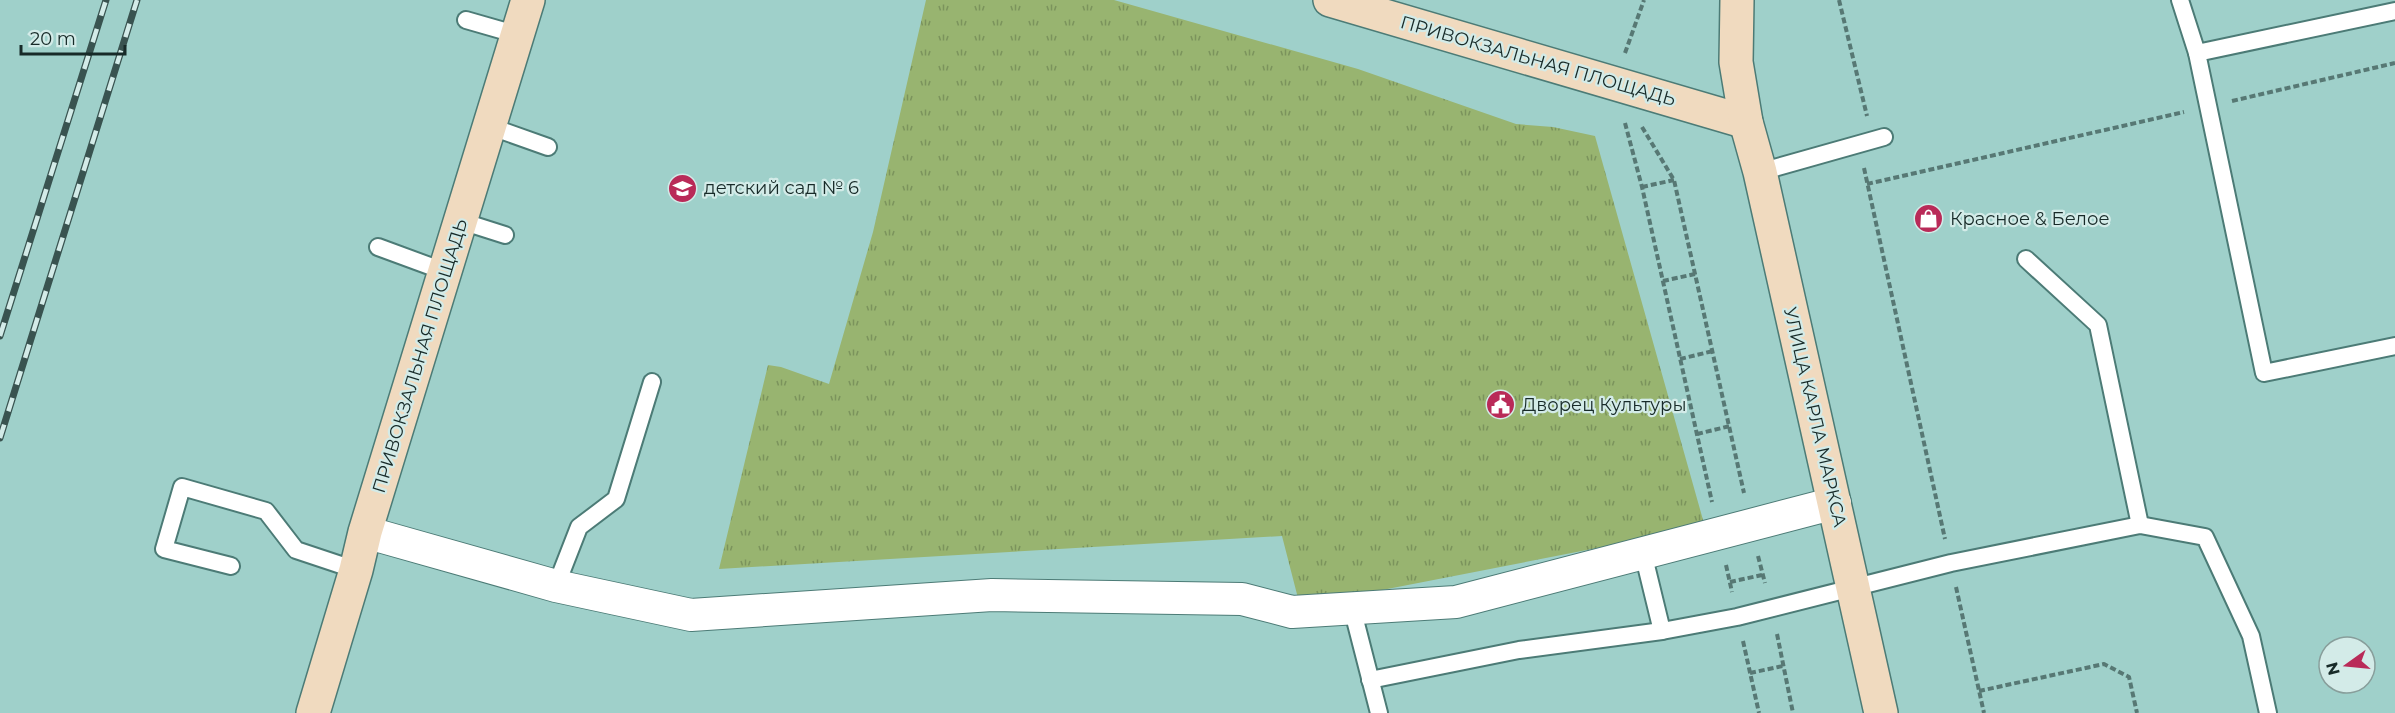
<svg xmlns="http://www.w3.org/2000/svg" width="2395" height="713" viewBox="0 0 2395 713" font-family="Montserrat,sans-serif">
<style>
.park{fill:url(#park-tufts)}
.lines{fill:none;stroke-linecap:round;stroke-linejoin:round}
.lane-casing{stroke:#4c7b76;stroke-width:20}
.street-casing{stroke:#4c7b76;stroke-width:34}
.secondary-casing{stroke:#4c7b76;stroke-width:36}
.path{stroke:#577874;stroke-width:4;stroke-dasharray:6 3;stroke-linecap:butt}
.lane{stroke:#fff;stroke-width:16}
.street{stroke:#fff;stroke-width:32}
.secondary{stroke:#f0dabf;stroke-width:33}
.rail-casing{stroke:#395350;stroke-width:7}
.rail{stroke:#d3ebe8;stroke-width:4.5;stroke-dasharray:14;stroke-linecap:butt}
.labels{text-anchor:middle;stroke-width:4.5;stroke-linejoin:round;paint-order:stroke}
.street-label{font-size:18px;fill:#172a28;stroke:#d3ebe8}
.poi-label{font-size:18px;fill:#172a28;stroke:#d3ebe8;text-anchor:start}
</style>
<defs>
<pattern id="park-tufts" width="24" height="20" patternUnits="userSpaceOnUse" patternTransform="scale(1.5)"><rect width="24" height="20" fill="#98b470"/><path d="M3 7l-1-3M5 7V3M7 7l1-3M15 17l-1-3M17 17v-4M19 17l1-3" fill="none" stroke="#7b935c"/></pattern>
</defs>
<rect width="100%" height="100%" fill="#9fd0ca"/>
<polygon class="park" points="926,0 1114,0 1358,69 1516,124 1553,127 1595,136 1705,527 1300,606 1282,536 719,569 768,365 781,367 829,384 873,232"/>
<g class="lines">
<defs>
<g id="lane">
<polyline points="2180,0 2197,53"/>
<polyline points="2395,11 2197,53 2264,373 2395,346"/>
<polyline points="466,20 518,35"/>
<polyline points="489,126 548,147"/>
<polyline points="1760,172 1884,137"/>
<polyline points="461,221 505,235"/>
<polyline points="378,247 446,272"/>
<polyline points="2026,259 2098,325 2140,525"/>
<polyline points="231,566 164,549 182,487 266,511 296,550 356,570"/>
<polyline points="556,586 579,527 616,499 652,382"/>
<polyline points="1352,608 1379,713"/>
<polyline points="1662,631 1737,617 1951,563 2140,525 2205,537 2251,636 2268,713"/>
<polyline points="1370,680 1519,650 1662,631 1643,553"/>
</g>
<polyline id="street" points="365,532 556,586 691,615 992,595 1242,599 1292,612 1456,602 1835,503"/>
<g id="secondary">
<polyline points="1330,0 1746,122"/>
<polyline points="1737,0 1736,62 1746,122 1760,172 1881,713"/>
<polyline points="313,713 356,570 365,532 528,0"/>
</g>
</defs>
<use href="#lane" class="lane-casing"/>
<use href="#street" class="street-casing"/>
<use href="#secondary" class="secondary-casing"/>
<g class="path">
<polyline points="1839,0 1867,116"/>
<polyline points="1625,53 1644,0"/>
<polyline points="2232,101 2395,63"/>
<polyline points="1625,123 1642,187 1712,502"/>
<polyline points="1642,127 1674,180 1744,493"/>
<polyline points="1864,168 1945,539"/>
<polyline points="1867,184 2184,112"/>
<polyline points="1642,187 1674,180"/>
<polyline points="1663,281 1695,274"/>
<polyline points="1680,359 1713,351"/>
<polyline points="1697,434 1730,426"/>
<polyline points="1758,556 1765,583"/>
<polyline points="1726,565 1732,592"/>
<polyline points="1730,582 1762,575"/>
<polyline points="1956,587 1984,713"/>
<polyline points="1777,634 1793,713"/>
<polyline points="1743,641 1759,713"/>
<polyline points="1750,673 1783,666"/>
<polyline points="1979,691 2104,664 2129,677 2137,713"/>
</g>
<use href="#lane" class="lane"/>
<use href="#street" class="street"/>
<use href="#secondary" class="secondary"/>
<defs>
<g id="rail">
<polyline points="0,336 106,0"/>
<polyline points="0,438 137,0"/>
</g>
</defs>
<use href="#rail" class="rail-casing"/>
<use href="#rail" class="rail"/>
</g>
<defs>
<symbol id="school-disc" viewBox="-11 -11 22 22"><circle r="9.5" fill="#b92a58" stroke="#d3ebe8"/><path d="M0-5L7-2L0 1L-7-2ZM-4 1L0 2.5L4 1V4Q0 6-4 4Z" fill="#fff"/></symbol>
<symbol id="shop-disc" viewBox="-11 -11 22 22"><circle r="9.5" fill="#b92a58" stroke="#d3ebe8"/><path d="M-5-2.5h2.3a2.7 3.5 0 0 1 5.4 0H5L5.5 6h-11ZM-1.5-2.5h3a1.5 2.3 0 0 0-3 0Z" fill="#fff"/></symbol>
<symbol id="civic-disc" viewBox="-11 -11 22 22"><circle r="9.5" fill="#b92a58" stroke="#d3ebe8"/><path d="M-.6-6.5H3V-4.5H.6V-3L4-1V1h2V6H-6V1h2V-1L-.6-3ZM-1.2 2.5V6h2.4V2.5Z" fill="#fff"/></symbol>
</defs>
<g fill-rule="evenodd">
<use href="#school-disc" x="666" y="172" width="33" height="33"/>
<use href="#shop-disc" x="1912" y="202" width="33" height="33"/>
<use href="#civic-disc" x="1484" y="388" width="33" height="33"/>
</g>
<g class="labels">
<g class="street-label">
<text transform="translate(1538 61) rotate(16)" y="6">ПРИВОКЗАЛЬНАЯ ПЛОЩАДЬ</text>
<text transform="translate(420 356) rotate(-73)" y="6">ПРИВОКЗАЛЬНАЯ ПЛОЩАДЬ</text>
<text transform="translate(1815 417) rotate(77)" y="6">УЛИЦА КАРЛА МАРКСА</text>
</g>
<g class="poi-label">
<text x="704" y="194">детский сад № 6</text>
<text x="1950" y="225">Красное &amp; Белое</text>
<text x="1522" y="411">Дворец Культуры</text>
</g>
</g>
<g transform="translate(2347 665) rotate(255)"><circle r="28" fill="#d3ebe8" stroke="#889e9b" stroke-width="1.5"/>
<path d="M0-4.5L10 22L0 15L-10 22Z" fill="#b92a58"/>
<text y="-9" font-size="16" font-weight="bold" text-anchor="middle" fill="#172a28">N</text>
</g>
<path d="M21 45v9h104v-9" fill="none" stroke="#172a28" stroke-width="3"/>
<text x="30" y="45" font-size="18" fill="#172a28" stroke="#d3ebe8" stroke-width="4.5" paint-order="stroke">20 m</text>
</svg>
